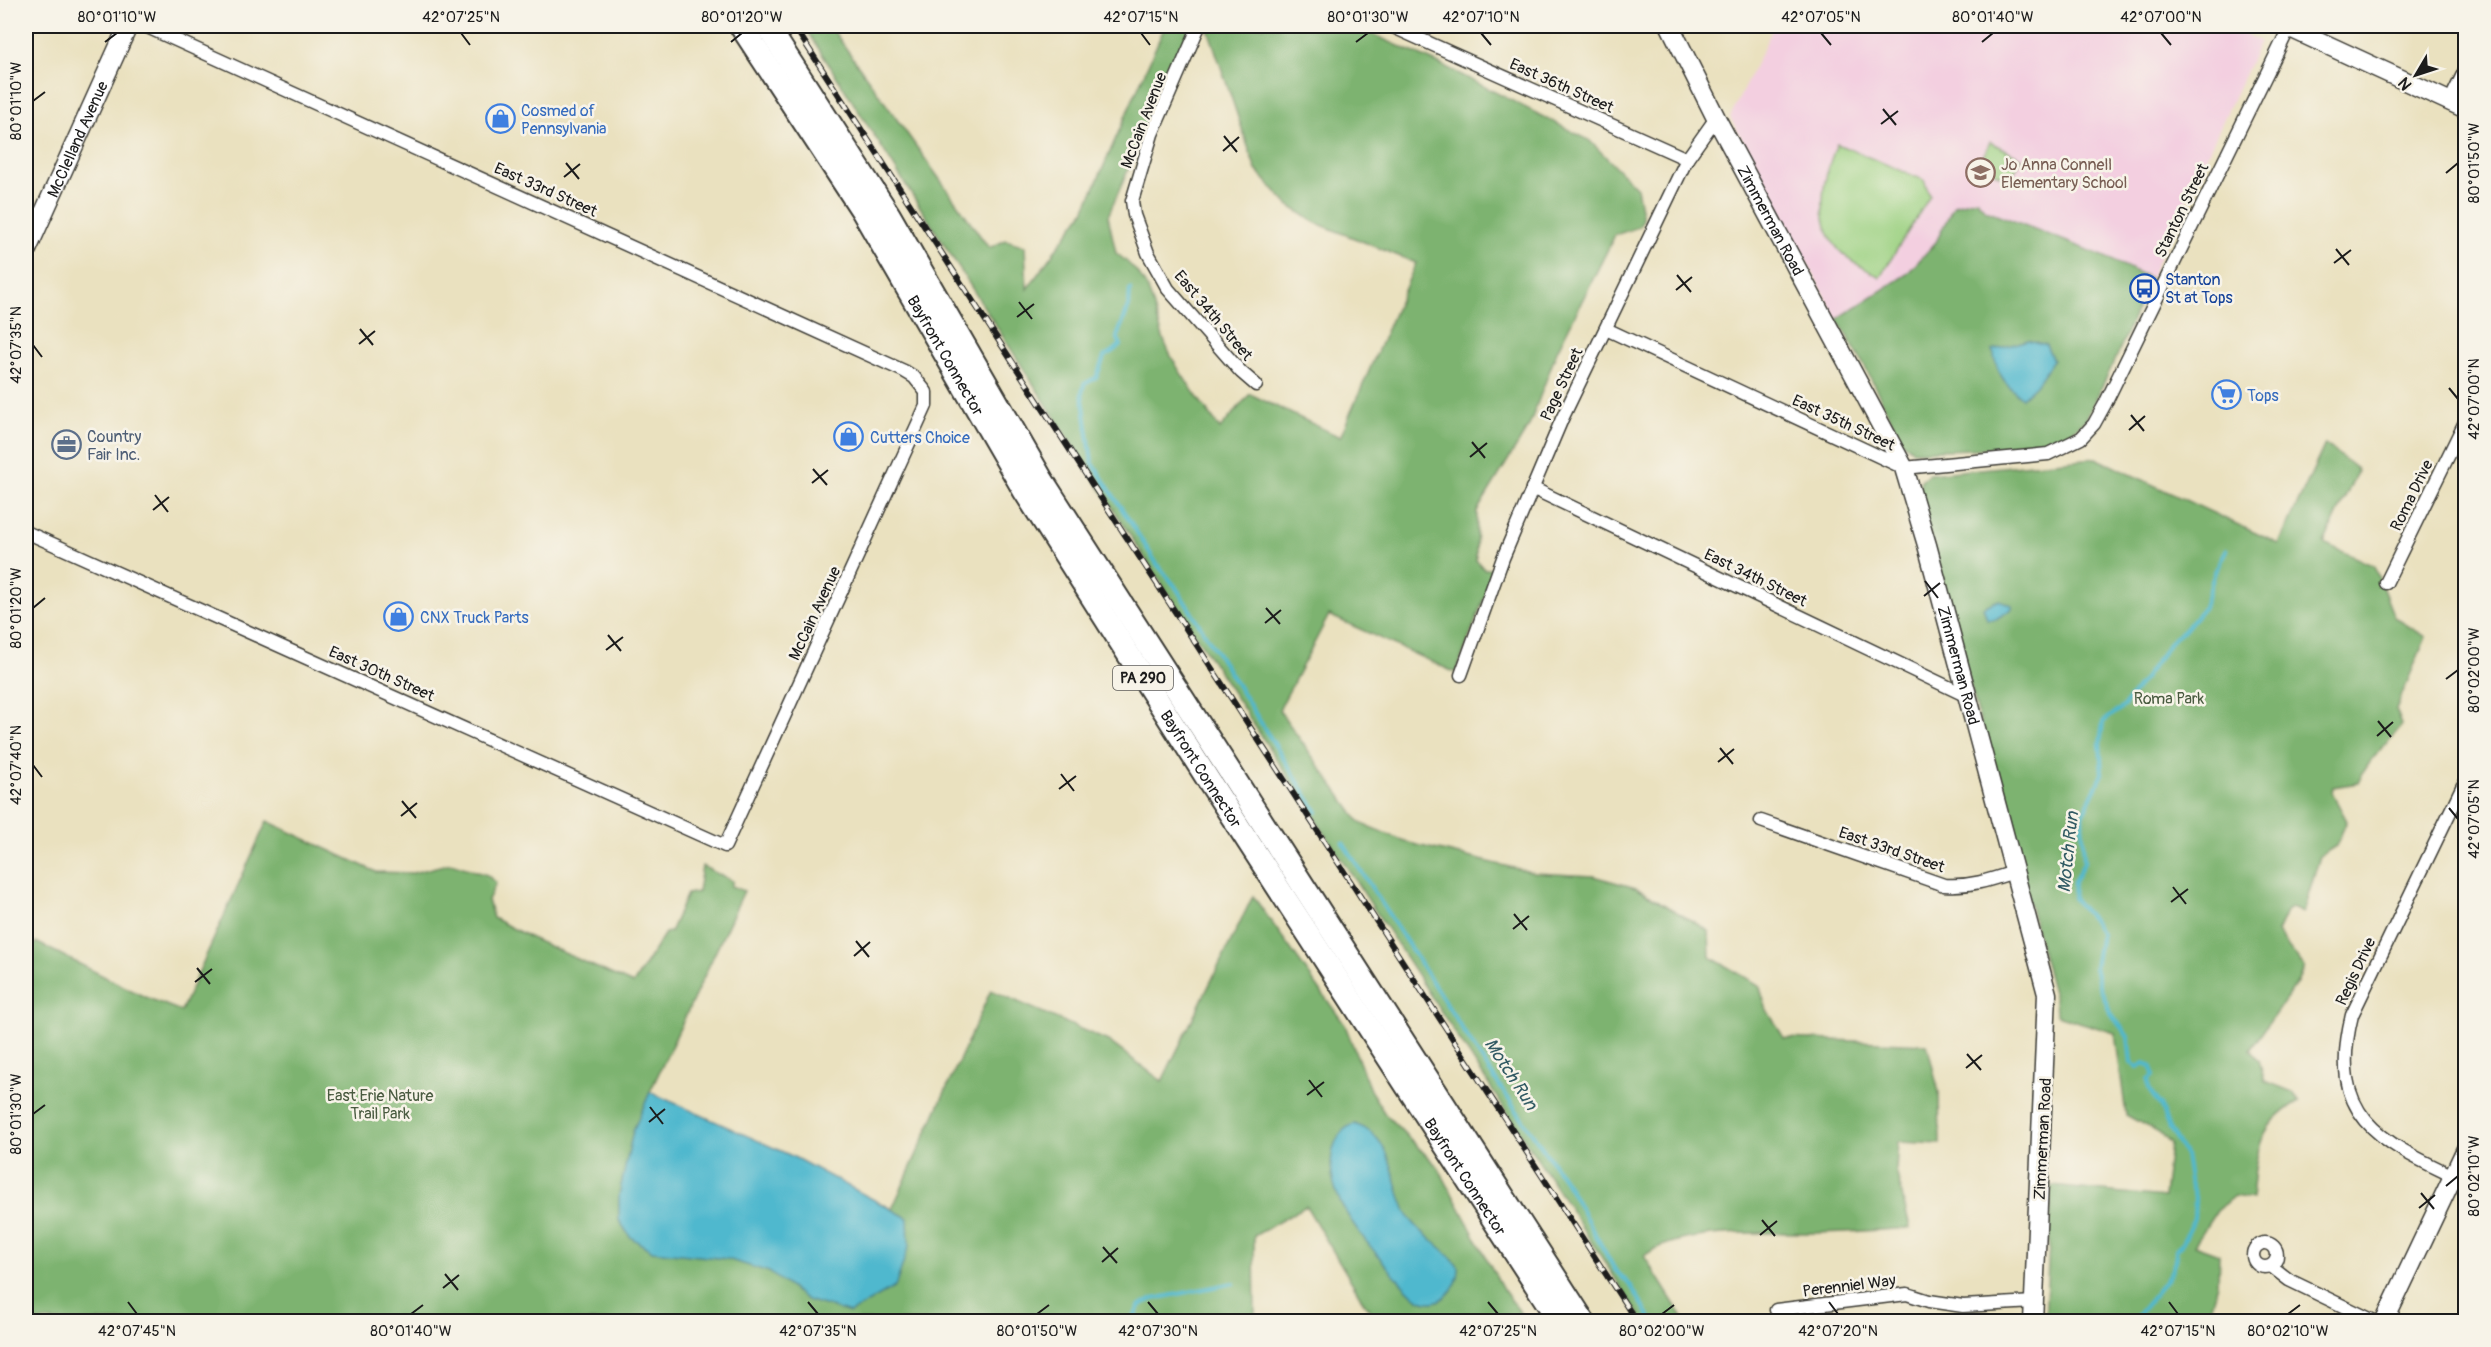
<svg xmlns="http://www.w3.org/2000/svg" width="2491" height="1347" viewBox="0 0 2491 1347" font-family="Pangolin,sans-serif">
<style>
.built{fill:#f3cfe0}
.green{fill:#9cd182;stroke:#5c764f;stroke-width:1.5}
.forest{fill:#7db370;stroke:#4c6846;stroke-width:1.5}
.water{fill:#50b8ce;stroke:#366a75;stroke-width:1.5}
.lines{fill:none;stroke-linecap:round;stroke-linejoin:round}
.stream{stroke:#50b8ce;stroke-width:4}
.street-casing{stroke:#3b3a34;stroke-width:15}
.secondary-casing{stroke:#3b3a34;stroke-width:21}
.highway-casing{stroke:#3b3a34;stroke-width:26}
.street{stroke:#fff;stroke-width:12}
.secondary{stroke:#fff;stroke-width:18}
.highway{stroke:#fff;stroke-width:22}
.rail-casing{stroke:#1c1c1c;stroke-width:6}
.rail{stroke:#f7f3e8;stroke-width:4;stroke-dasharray:11;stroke-linecap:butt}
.ticks{fill:none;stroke:#1c1c1c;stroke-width:2}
.labels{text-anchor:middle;stroke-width:5;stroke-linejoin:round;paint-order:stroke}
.shield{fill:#f7f3e8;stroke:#5e5c59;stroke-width:1.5}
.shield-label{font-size:15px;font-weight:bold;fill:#1c1c1c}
.street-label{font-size:16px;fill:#1c1c1c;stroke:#f7f3e8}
.shop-label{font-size:16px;fill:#366cbe;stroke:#f7f3e8;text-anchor:start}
.education-label{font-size:16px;fill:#785e54;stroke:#f7f3e8;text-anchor:start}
.transit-label{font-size:16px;fill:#164399;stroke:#f7f3e8;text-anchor:start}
.service-label{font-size:16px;fill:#4e5e75;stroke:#f7f3e8;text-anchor:start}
.park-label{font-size:16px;fill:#495b40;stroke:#f7f3e8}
.water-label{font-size:18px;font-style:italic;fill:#315a63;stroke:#f7f3e8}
.neatline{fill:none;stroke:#1c1c1c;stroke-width:2}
.ticks-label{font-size:15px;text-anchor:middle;fill:#1c1c1c}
</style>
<rect width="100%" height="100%" fill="#f7f3e8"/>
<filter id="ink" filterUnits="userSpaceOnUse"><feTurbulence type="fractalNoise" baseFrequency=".0167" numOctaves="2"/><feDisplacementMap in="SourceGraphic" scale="12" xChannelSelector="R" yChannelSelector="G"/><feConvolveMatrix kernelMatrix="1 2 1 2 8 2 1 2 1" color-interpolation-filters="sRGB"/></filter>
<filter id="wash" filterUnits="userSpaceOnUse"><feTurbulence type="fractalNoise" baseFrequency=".008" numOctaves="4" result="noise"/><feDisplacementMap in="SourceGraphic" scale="24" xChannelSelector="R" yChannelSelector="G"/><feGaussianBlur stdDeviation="1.35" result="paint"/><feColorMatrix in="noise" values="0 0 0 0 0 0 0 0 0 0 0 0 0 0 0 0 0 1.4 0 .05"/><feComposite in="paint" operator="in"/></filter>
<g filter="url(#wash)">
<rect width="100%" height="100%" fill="#eae1bf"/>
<polygon class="built" points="1774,26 2228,26 2260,41 2150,278 2103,256 1986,210 1975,199 1954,205 1936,242 1907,274 1837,319 1730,117"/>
<g class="green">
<polygon points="1990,142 2022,158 2010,180 1979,165"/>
<path d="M 1837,144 L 1924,180 L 1930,196 L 1880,277 C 1868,270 1854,264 1844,255 C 1812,226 1822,179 1837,144 Z"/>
</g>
<g class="forest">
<path d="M 804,26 L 830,26 L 989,248 L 1006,240 L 1025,246 L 1027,289 L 1084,211 L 1165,26 L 1191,26 L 1108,216 L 1116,253 C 1160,285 1149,310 1169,352 C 1182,379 1204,405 1220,429 L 1250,394 L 1340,437 L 1416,263 L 1314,222 L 1288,205 L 1256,170 L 1207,26 L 1354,26 L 1446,67 L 1589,140 L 1637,188 L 1643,219 L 1639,227 L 1615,235 L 1557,351 L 1529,426 L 1477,511 L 1476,560 L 1484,569 L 1495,569 L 1456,673 L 1329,615 L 1279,710 L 1360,823 L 1409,843 L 1535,873 L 1593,876 L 1636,888 L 1709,931 L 1710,957 L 1759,985 L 1767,1010 L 1784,1038 L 1927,1044 L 1939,1092 L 1940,1144 L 1898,1142 L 1896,1170 L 1910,1228 C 1876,1230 1843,1233 1809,1233 C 1763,1233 1681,1228 1644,1256 L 1685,1321 L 1643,1321 L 1132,538 Z"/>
<polygon points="1976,199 1986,210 2103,256 2150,278 2117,356 2086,419 2073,431 2053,442 2036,447 1913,451 1902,441 1864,365 1837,319 1907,274 1936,242 1954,205"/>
<path d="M 2325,444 L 2358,470 L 2324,543 L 2374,566 L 2394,617 L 2426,637 L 2396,709 L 2402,725 C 2386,746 2368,759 2358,783 L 2333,787 L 2332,793 L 2347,821 L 2336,846 L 2320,856 L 2303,913 L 2292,908 L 2287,910 L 2277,932 L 2304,967 L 2296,984 L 2250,1050 L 2259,1060 L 2265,1081 L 2293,1092 L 2299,1102 C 2256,1123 2256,1157 2252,1199 L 2234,1196 L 2217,1210 L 2194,1245 L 2219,1254 L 2218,1284 L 2206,1321 L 2045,1321 L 2052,1186 L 2164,1197 L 2170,1144 L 2159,1133 L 2126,1115 L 2115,1033 L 2056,1015 L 2055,1000 L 1918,490 L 1921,480 L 1929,474 L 2096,458 L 2279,544 Z"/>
<polygon points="267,821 376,872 413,873 451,863 487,875 496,883 488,900 493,918 531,938 633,984 665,933 670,932 687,894 698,892 702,866 733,881 731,886 744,891 650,1092 892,1209 991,990 1108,1041 1162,1081 1253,896 1345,1025 1370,1090 1385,1114 1438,1167 1503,1289 1526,1321 1379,1321 1366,1306 1306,1206 1254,1236 1255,1321 26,1321 26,961 36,942 143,996 181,1011"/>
</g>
<g class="water">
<path d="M 2028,340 L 2046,345 L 2053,360 L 2036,385 L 2022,398 C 2004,384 1996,372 1993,350 Z"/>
<polygon points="1999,600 2012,605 2012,609 1996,619 1987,619 1983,607"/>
<polygon points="650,1092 792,1156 908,1218 909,1246 895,1287 850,1313 807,1300 769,1272 727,1259 652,1251 630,1237 619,1220 619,1195 633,1131"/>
<path d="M 1355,1124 C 1398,1139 1390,1185 1409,1217 C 1422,1237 1446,1247 1459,1267 C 1460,1288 1439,1312 1417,1298 C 1405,1289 1395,1275 1385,1264 C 1358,1232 1317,1186 1336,1141 C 1340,1132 1345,1127 1355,1124 Z"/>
</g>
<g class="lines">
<g class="stream">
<polyline points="1130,289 1129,306 1117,337 1121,345 1104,357 1096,378 1084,384 1082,393 1092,462 1157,564 1175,586 1317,812"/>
<polyline points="1343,843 1488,1069 1567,1184 1615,1270 1631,1286 1653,1322"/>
<polyline points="1131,1322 1140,1305 1153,1299 1234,1283"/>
<path d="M 2133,1322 C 2147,1299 2177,1278 2176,1250 L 2181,1245 L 2194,1218 L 2195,1197 L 2189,1180 L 2185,1155 L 2169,1129 L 2160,1105 L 2149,1090 L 2148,1080 L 2153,1076 L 2152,1067 L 2145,1063 L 2138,1067 L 2131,1063 L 2128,1037 L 2109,1010 L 2099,984 L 2095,967 L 2101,934 L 2094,922 L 2073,898 L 2074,882 L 2084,862 L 2082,816 L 2102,774 L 2100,744 L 2103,722 L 2124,706 L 2172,640 L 2184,631 L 2204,607 L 2215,572 L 2226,550"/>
</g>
</g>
</g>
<g filter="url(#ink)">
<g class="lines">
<defs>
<g id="street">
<polyline points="1199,26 1152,134 1132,201 1134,215 1148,253 1168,289 1241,372 1256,385"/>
<polyline points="1391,26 1687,159"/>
<polyline points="2450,101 2466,68"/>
<polyline points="1606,329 1904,468 2048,454 2081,438 2094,424 2105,404 2290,26"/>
<polyline points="1532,488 1967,696"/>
<polyline points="26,532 725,846 926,406 926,392 914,377 904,371 145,26"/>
<polyline points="2386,583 2466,420"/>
<polyline points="1461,675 1503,558 1562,419 1687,159 1716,118"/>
<path d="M 2466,779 L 2352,1015 C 2326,1121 2384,1143 2466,1182"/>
<path d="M 1761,821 L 1944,885 C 1969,887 1990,880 2014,872"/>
<circle cx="2265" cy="1255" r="12"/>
<polyline points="2271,1266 2289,1280 2376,1322"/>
<polyline points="1776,1310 1907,1294 1929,1301 1963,1306 2034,1302"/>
</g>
<g id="secondary">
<path id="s1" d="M 1670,26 L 1716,118 L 1904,468 L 1927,545 L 2047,994 L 2033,1322"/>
<polyline points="2286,26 2466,109"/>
<path id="s2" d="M 26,252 L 128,26"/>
<polyline points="2384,1322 2466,1149"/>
</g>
<g id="highway">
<path id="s3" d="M 741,26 L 862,210 L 1024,490 L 1209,781 L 1560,1322"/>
<polyline points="767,26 889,215 1042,480 1584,1322"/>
</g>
</defs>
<use href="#street" class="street-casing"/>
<use href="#secondary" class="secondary-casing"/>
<use href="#highway" class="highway-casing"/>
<use href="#street" class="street"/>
<use href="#secondary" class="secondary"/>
<use href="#highway" class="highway"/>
<defs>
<polyline id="rail" points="794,26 1637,1322"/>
</defs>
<use href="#rail" class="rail-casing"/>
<use href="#rail" class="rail"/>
</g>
</g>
<path class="ticks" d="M 461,33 L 470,45M 1141,33 L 1150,45M 1481,33 L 1491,45M 1821,33 L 1831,45M 2161,33 L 2171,45M 105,42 L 117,33M 731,42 L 742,33M 1356,42 L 1368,33M 1982,42 L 1993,33M 33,101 L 45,92M 1883,109 L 1896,125M 1881,124 L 1898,111M 1224,136 L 1237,152M 1223,151 L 1239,137M 566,163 L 579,179M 2446,173 L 2458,163M 564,177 L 580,164M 2336,249 L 2349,265M 2334,263 L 2351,250M 1677,275 L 1691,292M 1676,290 L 1692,277M 1019,302 L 1032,319M 1017,317 L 1034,304M 360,329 L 373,345M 359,344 L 375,331M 33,345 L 42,357M 2449,388 L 2458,399M 2131,415 L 2144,431M 2129,430 L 2145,416M 1472,442 L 1485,458M 1470,457 L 1487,443M 813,469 L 827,485M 812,483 L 828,470M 155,495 L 168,512M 153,510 L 169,497M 1925,581 L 1938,598M 1924,596 L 1940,583M 33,608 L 45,598M 1266,608 L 1280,624M 1265,623 L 1281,610M 608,635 L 621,651M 606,650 L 623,637M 2446,679 L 2458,670M 2378,721 L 2391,737M 2377,736 L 2393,722M 1720,748 L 1733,764M 1718,762 L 1734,749M 33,765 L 42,777M 1061,774 L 1074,791M 1059,789 L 1076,776M 402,801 L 416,818M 2449,808 L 2458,819M 401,816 L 417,803M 2173,887 L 2186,904M 2171,902 L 2188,889M 1514,914 L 1527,930M 1513,929 L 1529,916M 856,941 L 869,957M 854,956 L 870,942M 197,968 L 210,984M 195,982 L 212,969M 1967,1054 L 1981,1070M 1966,1068 L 1982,1055M 1309,1080 L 1322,1097M 1307,1095 L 1324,1082M 650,1107 L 663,1124M 33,1114 L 45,1105M 649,1122 L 665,1109M 2446,1186 L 2458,1176M 2421,1193 L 2434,1209M 2419,1208 L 2435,1195M 1762,1220 L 1775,1236M 1760,1235 L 1777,1221M 1103,1247 L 1117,1263M 1102,1262 L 1118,1248M 445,1274 L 458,1290M 443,1288 L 459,1275M 128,1302 L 137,1314M 808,1302 L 818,1314M 1148,1302 L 1158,1314M 1488,1302 L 1498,1314M 1829,1302 L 1838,1314M 2169,1302 L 2178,1314M 411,1314 L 423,1305M 1037,1314 L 1049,1305M 1662,1314 L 1674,1305M 2288,1314 L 2300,1305"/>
<defs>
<symbol id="shop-ring" viewBox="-11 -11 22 22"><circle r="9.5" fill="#f7f3e8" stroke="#3f7fe0" stroke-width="1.5"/><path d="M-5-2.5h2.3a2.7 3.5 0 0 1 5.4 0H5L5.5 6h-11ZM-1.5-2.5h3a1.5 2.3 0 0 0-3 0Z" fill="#3f7fe0"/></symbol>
<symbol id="school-ring" viewBox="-11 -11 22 22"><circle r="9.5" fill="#f7f3e8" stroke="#8d6e63" stroke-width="1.5"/><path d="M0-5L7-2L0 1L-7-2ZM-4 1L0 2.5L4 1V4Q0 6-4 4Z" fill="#8d6e63"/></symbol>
<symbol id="bus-ring" viewBox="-11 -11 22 22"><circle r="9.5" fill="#f7f3e8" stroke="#1a4fb4" stroke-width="1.5"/><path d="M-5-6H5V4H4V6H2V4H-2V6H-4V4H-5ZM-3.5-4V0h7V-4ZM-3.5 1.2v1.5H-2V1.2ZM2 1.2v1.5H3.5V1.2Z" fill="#1a4fb4"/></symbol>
<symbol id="supermarket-ring" viewBox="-11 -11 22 22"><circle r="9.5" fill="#f7f3e8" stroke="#3f7fe0" stroke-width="1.5"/><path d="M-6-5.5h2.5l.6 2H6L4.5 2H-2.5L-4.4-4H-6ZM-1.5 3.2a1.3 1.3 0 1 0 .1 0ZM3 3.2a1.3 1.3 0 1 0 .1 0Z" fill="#3f7fe0"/></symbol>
<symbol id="office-ring" viewBox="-11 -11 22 22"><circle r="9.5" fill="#f7f3e8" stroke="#5c6f8a" stroke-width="1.5"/><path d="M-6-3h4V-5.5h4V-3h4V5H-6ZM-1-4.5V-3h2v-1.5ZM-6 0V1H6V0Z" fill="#5c6f8a"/></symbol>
</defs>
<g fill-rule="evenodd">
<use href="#shop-ring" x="484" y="102" width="33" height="33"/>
<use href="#school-ring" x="1964" y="156" width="33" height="33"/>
<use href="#bus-ring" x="2128" y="272" width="33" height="33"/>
<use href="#supermarket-ring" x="2210" y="378" width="33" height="33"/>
<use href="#shop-ring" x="832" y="420" width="33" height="33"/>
<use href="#office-ring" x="50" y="428" width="33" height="33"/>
<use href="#shop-ring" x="382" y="600" width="33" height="33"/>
</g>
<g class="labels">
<rect class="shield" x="1113" y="666" width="60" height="24" rx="4.5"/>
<g class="shield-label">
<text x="1143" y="683">PA 290</text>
</g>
<g class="street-label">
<text transform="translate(1562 85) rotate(24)" y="6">East 36th Street</text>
<text transform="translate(1143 120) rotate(-69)" y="6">McCain Avenue</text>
<text dy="6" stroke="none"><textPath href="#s2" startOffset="124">McClelland Avenue</textPath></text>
<text transform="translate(546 189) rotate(24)" y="6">East 33rd Street</text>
<text transform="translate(2181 210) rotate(-64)" y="6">Stanton Street</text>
<text dy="6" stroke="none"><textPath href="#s1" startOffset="219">Zimmerman Road</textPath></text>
<text transform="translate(1214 315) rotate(50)" y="6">East 34th Street</text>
<text dy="6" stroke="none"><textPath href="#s3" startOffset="388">Bayfront Connector</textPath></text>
<text transform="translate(1561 384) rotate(-65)" y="6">Page Street</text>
<text transform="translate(1844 422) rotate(25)" y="6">East 35th Street</text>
<text transform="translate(2411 495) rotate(-64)" y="6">Roma Drive</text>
<text transform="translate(1756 577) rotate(26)" y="6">East 34th Street</text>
<text transform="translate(814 613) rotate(-65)" y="6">McCain Avenue</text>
<text dy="6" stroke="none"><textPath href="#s1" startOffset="705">Zimmerman Road</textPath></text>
<text transform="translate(382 673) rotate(24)" y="6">East 30th Street</text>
<text dy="6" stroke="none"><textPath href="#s3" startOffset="874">Bayfront Connector</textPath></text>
<text transform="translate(1892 849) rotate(19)" y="6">East 33rd Street</text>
<text transform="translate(2355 971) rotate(-65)" y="6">Regis Drive</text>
<text transform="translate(2042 1139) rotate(-87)" y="6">Zimmerman Road</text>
<text dy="6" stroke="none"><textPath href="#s3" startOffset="1360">Bayfront Connector</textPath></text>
<text transform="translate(1849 1285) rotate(-7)" y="6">Perenniel Way</text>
</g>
<g class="shop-label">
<text x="521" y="116">Cosmed of<tspan x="521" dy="18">Pennsylvania</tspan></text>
<text x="2247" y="401">Tops</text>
<text x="870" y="443">Cutters Choice</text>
<text x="420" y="623">CNX Truck Parts</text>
</g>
<g class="education-label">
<text x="2001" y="170">Jo Anna Connell<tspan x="2001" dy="18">Elementary School</tspan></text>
</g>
<g class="transit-label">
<text x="2165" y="285">Stanton<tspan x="2165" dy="18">St at Tops</tspan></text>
</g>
<g class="service-label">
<text x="87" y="442">Country<tspan x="87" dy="18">Fair Inc.</tspan></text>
</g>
<g class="park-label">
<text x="2169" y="704">Roma Park</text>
<text x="380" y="1101">East Erie Nature<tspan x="380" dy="18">Trail Park</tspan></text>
</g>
<g class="water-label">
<text transform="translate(2068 852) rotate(-84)" y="6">Motch Run</text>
<text transform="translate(1511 1074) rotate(57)" y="6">Motch Run</text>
</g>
</g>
<rect width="2491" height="1347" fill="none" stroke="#f7f3e8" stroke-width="66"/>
<g transform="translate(2416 75) rotate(231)" stroke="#f7f3e8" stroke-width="4.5" paint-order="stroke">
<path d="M0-4.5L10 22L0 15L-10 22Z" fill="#1c1c1c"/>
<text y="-9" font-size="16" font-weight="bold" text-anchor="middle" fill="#1c1c1c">N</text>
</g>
<rect x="33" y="33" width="2425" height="1281" class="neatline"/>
<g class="ticks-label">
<text x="117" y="22">80°01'10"W</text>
<text x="461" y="22">42°07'25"N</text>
<text x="742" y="22">80°01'20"W</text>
<text x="1141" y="22">42°07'15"N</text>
<text x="1368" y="22">80°01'30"W</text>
<text x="1481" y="22">42°07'10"N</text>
<text x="1821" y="22">42°07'05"N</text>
<text x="1993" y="22">80°01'40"W</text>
<text x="2161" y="22">42°07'00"N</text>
<text transform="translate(16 101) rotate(-90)" y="5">80°01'10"W</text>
<text transform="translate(2474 163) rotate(-90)" y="5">80°01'50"W</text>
<text transform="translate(16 345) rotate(-90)" y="5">42°07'35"N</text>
<text transform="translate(2474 399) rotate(-90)" y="5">42°07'00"N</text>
<text transform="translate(16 608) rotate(-90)" y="5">80°01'20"W</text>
<text transform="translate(2474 670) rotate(-90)" y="5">80°02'00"W</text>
<text transform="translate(16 765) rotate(-90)" y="5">42°07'40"N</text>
<text transform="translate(2474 819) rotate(-90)" y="5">42°07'05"N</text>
<text transform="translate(16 1114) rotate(-90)" y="5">80°01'30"W</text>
<text transform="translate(2474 1176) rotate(-90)" y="5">80°02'10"W</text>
<text x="137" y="1336">42°07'45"N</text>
<text x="411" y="1336">80°01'40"W</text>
<text x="818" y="1336">42°07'35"N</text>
<text x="1037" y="1336">80°01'50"W</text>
<text x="1158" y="1336">42°07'30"N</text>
<text x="1498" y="1336">42°07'25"N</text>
<text x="1662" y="1336">80°02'00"W</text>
<text x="1838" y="1336">42°07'20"N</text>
<text x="2178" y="1336">42°07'15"N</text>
<text x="2288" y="1336">80°02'10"W</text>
</g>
</svg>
